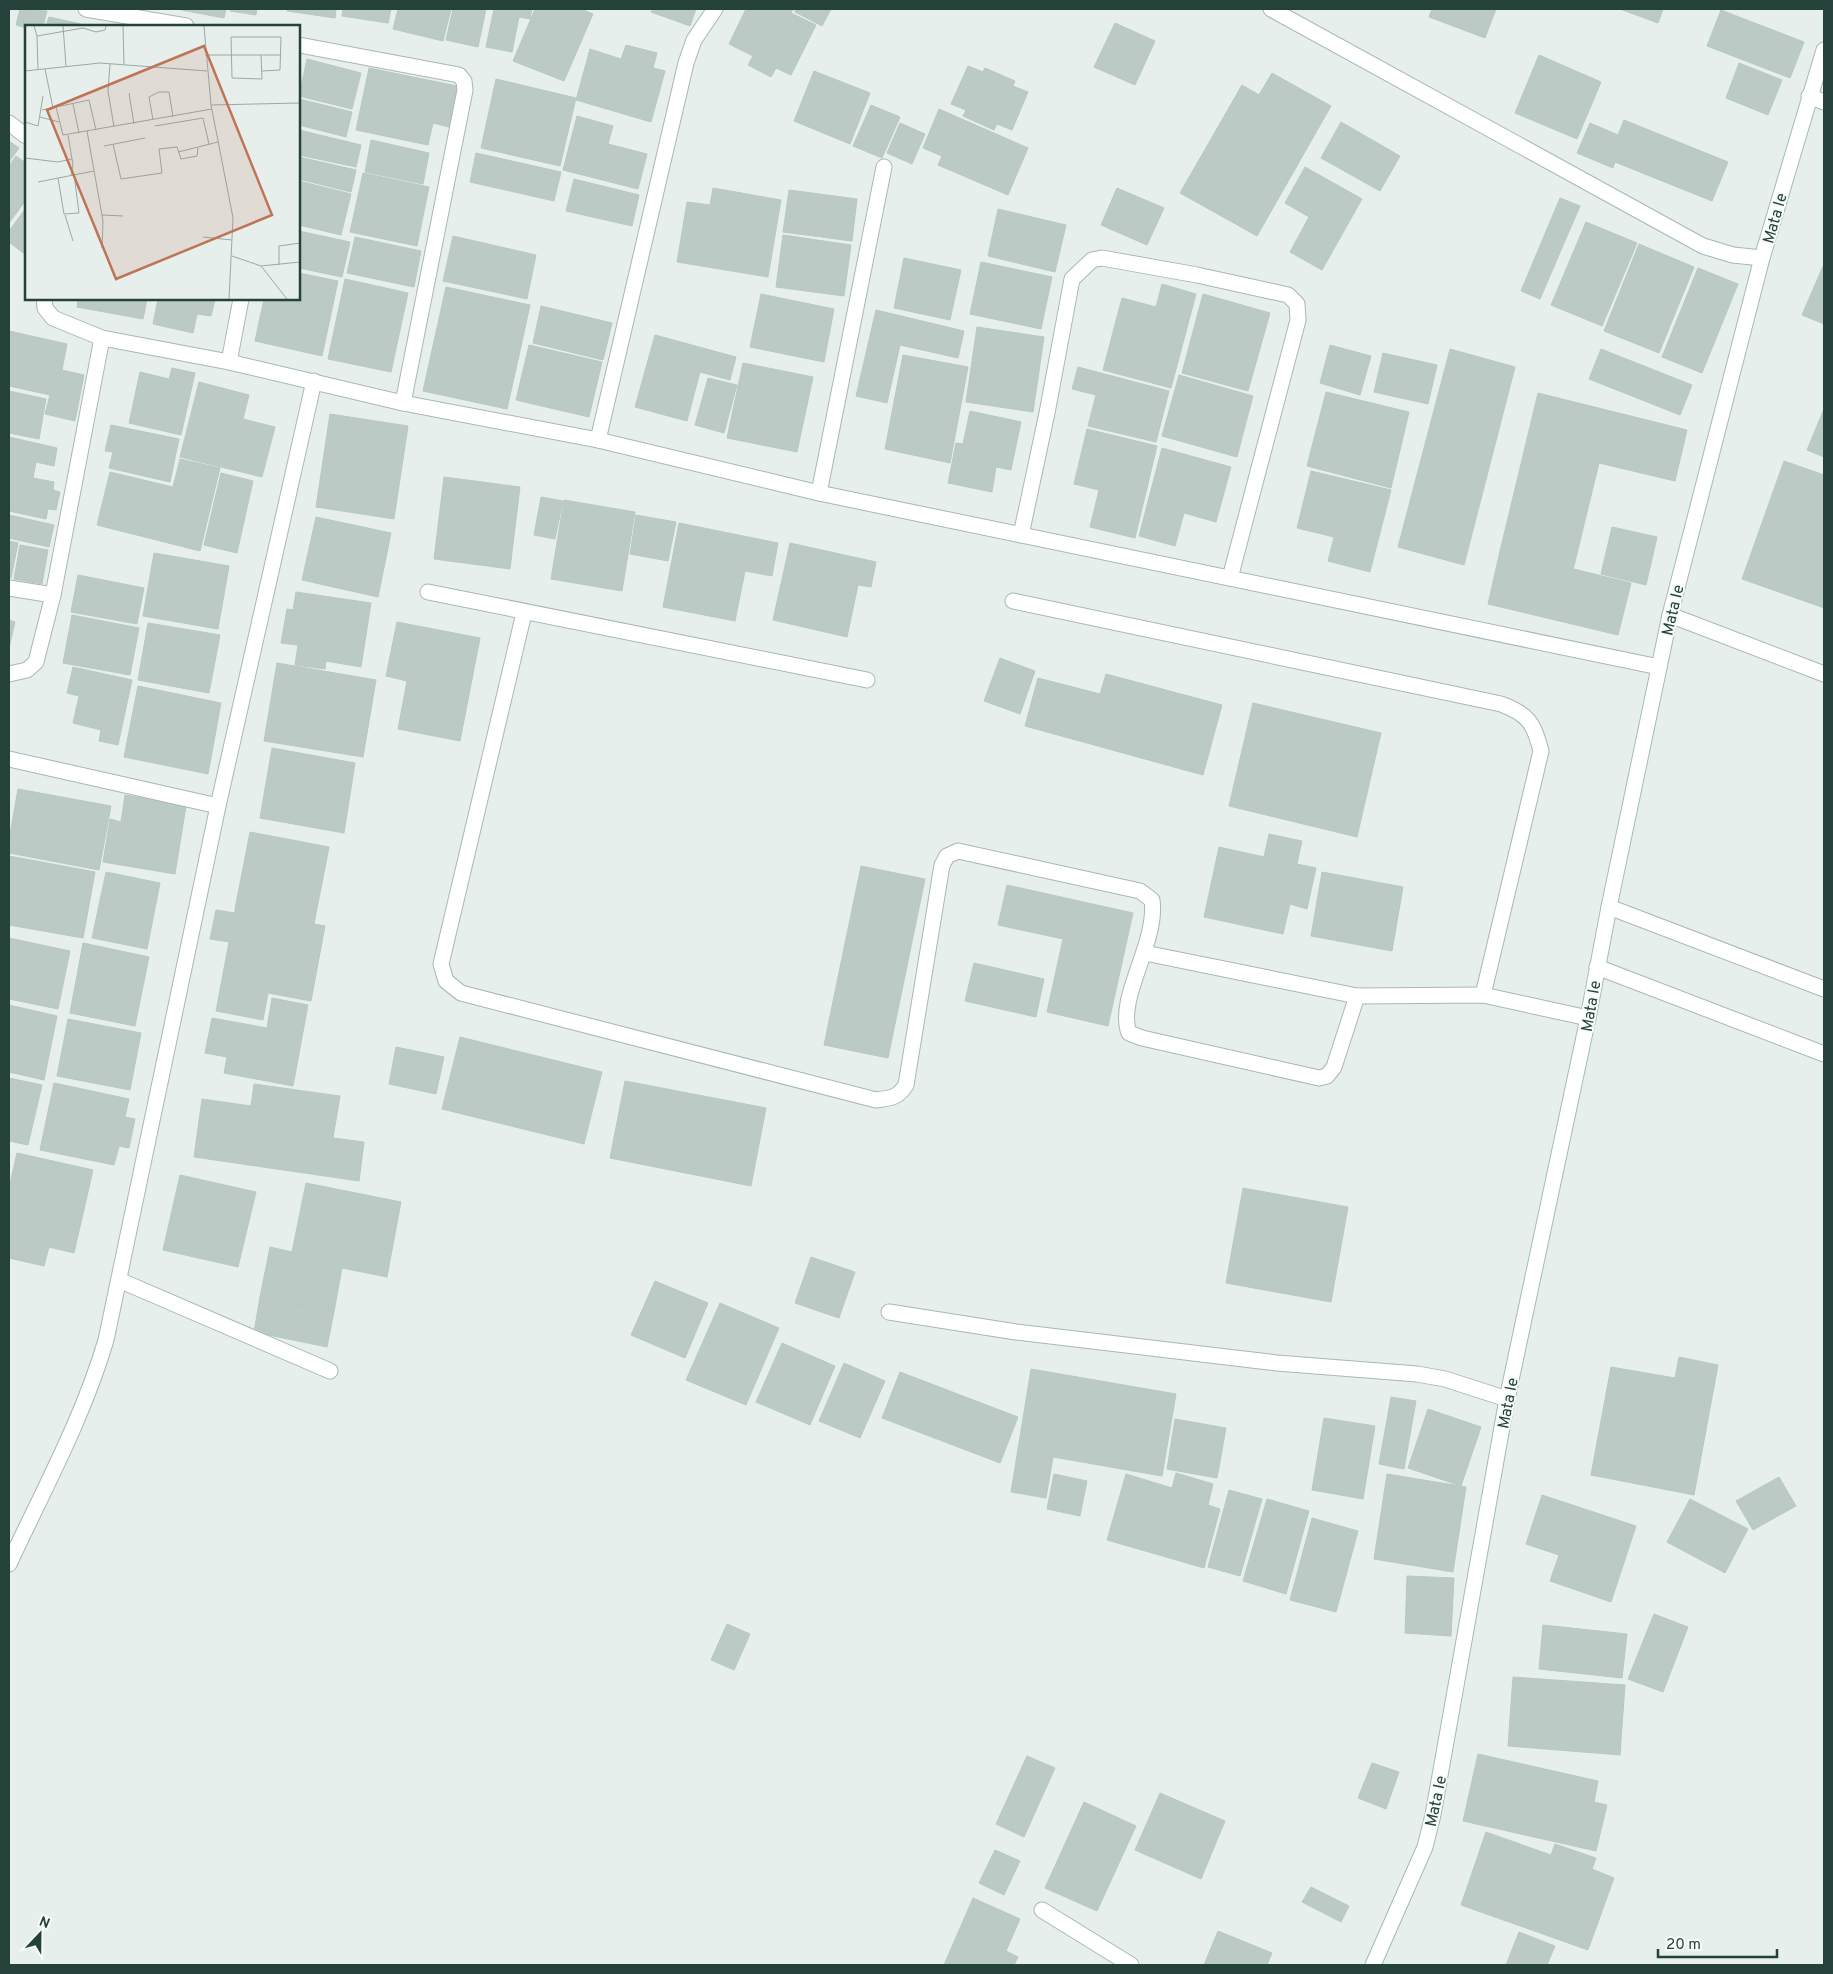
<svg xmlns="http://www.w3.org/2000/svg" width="1833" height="1974" viewBox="0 0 1833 1974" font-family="Overpass,sans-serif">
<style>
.building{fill:#bbcac4;stroke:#b8c9c2}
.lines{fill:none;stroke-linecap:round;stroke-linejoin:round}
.lane-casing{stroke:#a8b8b2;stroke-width:17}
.street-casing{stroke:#a8b8b2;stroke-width:17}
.secondary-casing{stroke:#a4bbb3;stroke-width:17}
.lane{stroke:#fff;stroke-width:15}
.street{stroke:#fff;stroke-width:15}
.secondary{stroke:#fff;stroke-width:15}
.labels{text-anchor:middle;stroke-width:4;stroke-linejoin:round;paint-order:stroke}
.street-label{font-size:16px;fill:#24423a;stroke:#f7fbf9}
.inset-road{fill:none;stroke:#98aaa4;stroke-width:1}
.view{fill:#c07456;fill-opacity:0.15;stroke:#c07456;stroke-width:2.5}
.inset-edge{fill:none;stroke:#24423a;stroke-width:2.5}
</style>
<rect width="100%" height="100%" fill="#e6efeb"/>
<g class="building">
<polygon points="20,9 47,11 43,26 26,28 16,25"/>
<polygon points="176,9 226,9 224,18"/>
<polygon points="230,9 257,9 256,15 230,11"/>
<polygon points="287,9 336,9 335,18 287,11"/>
<polygon points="343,9 391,9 388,23 342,16"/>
<polygon points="398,9 451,9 443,41 393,29"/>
<polygon points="453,9 486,9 478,47 446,40"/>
<polygon points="494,9 532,9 530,19 519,17 512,52 486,47"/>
<polygon points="535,9 581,9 593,14 564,81 513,61"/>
<polygon points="653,9 696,9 690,26 651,12"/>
<polygon points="746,9 793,9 791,13 816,25 791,75 776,68 771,77 748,65 753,56 729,44"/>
<polygon points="796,9 831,9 822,26 795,12"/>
<polygon points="1432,9 1496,9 1485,38 1429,17"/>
<polygon points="1620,9 1663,9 1658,23"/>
<polygon points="1721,10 1804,42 1790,78 1707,46"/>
<polygon points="49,17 81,24 81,26 46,26"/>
<polygon points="1115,23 1155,41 1135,85 1094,67"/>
<polygon points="626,45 657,53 653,68 665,71 651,122 576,100 590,49 621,59"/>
<polygon points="1539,55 1601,82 1577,139 1515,113"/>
<polygon points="307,59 361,73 352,109 299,96"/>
<polygon points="1739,63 1782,80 1768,115 1726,98"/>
<polygon points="968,66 983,72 985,68 1015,81 1013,86 1028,92 1012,130 997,124 994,130 963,116 966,110 951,104"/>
<polygon points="369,68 457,86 449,127 433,123 428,145 356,130"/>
<polygon points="814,71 870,93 850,144 794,121"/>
<polygon points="1272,73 1331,106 1257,236 1180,193 1242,85 1259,95"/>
<polygon points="496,79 576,98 560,166 481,148"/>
<polygon points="299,99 352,112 346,137 299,125"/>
<polygon points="871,105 900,117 882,158 853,146"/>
<polygon points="939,109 1028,148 1008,195 938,165 942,156 923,148"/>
<polygon points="577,116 613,126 608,144 647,154 638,189 563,170"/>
<polygon points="1624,120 1728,162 1712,201 1615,162 1613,168 1577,153 1590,123 1618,135"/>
<polygon points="1341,122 1400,156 1380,191 1321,158"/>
<polygon points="900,123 925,134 912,164 887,153"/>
<polygon points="299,130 361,145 356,167 299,155"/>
<polygon points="371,140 429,153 423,184 365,172"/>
<polygon points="9,141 19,148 9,162"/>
<polygon points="476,153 561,172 554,201 470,182"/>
<polygon points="16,156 26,163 26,200 9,223 9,166"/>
<polygon points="299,157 356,170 351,192 299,179"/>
<polygon points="1305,167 1362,199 1322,270 1290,252 1309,217 1285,203"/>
<polygon points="363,173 429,187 417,246 350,232"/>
<polygon points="574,179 639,195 632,226 566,211"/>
<polygon points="299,181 351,194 341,235 299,225"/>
<polygon points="713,188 781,200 768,277 677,262 687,202 710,205"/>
<polygon points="1117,188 1164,208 1147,245 1101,225"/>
<polygon points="789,190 857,199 852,241 783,232"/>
<polygon points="1560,198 1580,206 1540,299 1521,291"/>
<polygon points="26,208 26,255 9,242 9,231"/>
<polygon points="998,209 1066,225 1055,272 988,256"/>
<polygon points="1586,222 1637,243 1602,326 1551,305"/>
<polygon points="299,231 350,242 342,277 299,268"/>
<polygon points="783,235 851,245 844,296 776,287"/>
<polygon points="453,236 536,255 527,299 443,281"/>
<polygon points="355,237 421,251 414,287 347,273"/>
<polygon points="1639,244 1694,267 1659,353 1604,331"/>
<polygon points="904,258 961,270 950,320 894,308"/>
<polygon points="981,262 1052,277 1041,329 970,314"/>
<polygon points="1824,264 1824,324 1802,315"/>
<polygon points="1698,268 1738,284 1702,373 1662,357"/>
<polygon points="299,273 338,281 322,356 255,341 264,299 299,299"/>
<polygon points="345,279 408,293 391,372 328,359"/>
<polygon points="1162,284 1196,294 1171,388 1103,370 1122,298 1156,307"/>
<polygon points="446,287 530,305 520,351 436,332"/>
<polygon points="761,294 834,309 824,362 750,347"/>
<polygon points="1203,294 1270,313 1248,391 1182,373"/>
<polygon points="78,299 147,299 143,319 77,307"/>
<polygon points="158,299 215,299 211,316 197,314 193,333 153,324"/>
<polygon points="541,306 612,323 603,360 533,343"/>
<polygon points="876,310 964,331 958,358 900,345 887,403 856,396"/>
<polygon points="977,327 1044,337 1033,412 966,402"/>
<polygon points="9,331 67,344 62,370 84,375 75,421 45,414 50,395 9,386"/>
<polygon points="436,332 520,351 507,409 423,391"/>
<polygon points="655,335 736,357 730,380 700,372 687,421 635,407"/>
<polygon points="529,345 602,362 589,417 516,400"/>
<polygon points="1330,345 1371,356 1360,395 1320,383"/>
<polygon points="1450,349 1515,367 1464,565 1398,547"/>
<polygon points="1601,349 1692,385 1680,415 1589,379"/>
<polygon points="1383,353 1437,365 1428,404 1374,392"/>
<polygon points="903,355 968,367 950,463 885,449"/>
<polygon points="743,363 813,377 797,452 727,438"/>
<polygon points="1078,367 1169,391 1156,442 1088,426 1096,395 1072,389"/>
<polygon points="172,368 195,373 181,435 129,423 140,372 169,379"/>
<polygon points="1179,375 1253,396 1237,457 1162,436"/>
<polygon points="708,378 737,385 724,433 695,425"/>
<polygon points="199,382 249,395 243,419 275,427 262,477 180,457"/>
<polygon points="9,391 46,399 39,439 9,433"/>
<polygon points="1326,392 1409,412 1391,488 1307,466"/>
<polygon points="1538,393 1687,430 1675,481 1599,463 1573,570 1500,551"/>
<polygon points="1824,409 1824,457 1807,450"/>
<polygon points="970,411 1021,422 1011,470 996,467 992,492 948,483 956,443 963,444"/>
<polygon points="330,414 408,426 394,519 316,507"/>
<polygon points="111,425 179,439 170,482 109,468 113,452 105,451"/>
<polygon points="1087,429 1157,446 1135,538 1090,527 1099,490 1074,484"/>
<polygon points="9,437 57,448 54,466 36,462 33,478 54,482 53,490 60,492 56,510 48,509 46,519 9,511"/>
<polygon points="1162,448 1231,467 1216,522 1184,513 1175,546 1139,536"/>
<polygon points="180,459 220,468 200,551 97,525 110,472 173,487"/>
<polygon points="1784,461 1824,475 1824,608 1742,579"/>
<polygon points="1311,471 1391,490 1370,572 1328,561 1334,537 1297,528"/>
<polygon points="221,473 253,481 237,553 204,545"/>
<polygon points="444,477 520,487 510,569 434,559"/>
<polygon points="541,497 563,501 555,539 534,535"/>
<polygon points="564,500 635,512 622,591 551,579"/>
<polygon points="9,515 54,525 49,547 9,538"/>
<polygon points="636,515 676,522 668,561 630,554"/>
<polygon points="316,517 391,533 378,597 302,580"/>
<polygon points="679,523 778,543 772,576 745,571 735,621 663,607"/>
<polygon points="1612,527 1657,537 1646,585 1601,574"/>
<polygon points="9,541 18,543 11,578 9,577"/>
<polygon points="790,543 876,562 871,587 858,585 847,637 773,620"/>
<polygon points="20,545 48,550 42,584 14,579"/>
<polygon points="1500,551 1631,583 1618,635 1488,604"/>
<polygon points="154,553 229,566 218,629 143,616"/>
<polygon points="78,575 144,588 137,624 71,612"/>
<polygon points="296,592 371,603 361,667 326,661 325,669 295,665 298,645 281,643 287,609 293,610"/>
<polygon points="72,615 139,628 130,675 63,663"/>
<polygon points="9,620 15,622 9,648"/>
<polygon points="397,622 480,638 460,741 398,729 407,681 386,676"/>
<polygon points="148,623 220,635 209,693 138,680"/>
<polygon points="1000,658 1035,671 1020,714 984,701"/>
<polygon points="277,663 376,680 363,757 264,741"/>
<polygon points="73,667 132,680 118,745 99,741 101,730 73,723 79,696 67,693"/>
<polygon points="1106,674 1222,705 1203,775 1025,726 1038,678 1100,694"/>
<polygon points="138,686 221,703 208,774 124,757"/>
<polygon points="1253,703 1381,733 1357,837 1229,806"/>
<polygon points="272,748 355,763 344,833 260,818"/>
<polygon points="18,789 111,806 99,870 9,853 9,840"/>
<polygon points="125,795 186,806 175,874 103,862 110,819 121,822"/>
<polygon points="250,832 329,847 314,924 235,909"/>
<polygon points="1269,834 1302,841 1297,864 1316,868 1307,909 1290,904 1283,934 1204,917 1219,847 1264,857"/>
<polygon points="9,856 95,872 83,938 9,925"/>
<polygon points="861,866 925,879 888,1058 824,1045"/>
<polygon points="106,872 160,883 147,949 92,938"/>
<polygon points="1322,872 1403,887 1392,951 1311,936"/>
<polygon points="1007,885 1133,913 1108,1026 1047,1012 1063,939 998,925"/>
<polygon points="235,909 325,926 311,1001 268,993 263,1020 216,1011 229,942 210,939 216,910 235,913"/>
<polygon points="9,938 70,951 58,1009 9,999"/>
<polygon points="83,943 149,957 135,1026 70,1013"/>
<polygon points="974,963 1044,979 1036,1017 965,1001"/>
<polygon points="272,998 308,1005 293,1086 224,1073 227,1057 205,1053 212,1018 267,1028"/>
<polygon points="9,1005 57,1016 44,1080 9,1072"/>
<polygon points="68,1019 141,1033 130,1090 57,1076"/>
<polygon points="460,1037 602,1072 584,1144 442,1109"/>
<polygon points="396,1047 444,1057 436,1094 389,1084"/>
<polygon points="9,1078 42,1085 28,1145 9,1141"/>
<polygon points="625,1081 766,1108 751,1186 610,1158"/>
<polygon points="54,1083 129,1099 125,1117 135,1119 129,1148 119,1146 114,1165 40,1150"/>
<polygon points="254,1084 340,1096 333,1138 364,1142 359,1181 194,1157 202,1099 251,1106"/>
<polygon points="17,1153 93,1170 74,1253 49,1247 44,1266 9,1258 9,1188"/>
<polygon points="180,1175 256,1192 238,1267 163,1250"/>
<polygon points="306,1183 401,1202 387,1277 342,1268 334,1312 260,1297 270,1247 292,1252"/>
<polygon points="1243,1188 1348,1207 1331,1302 1226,1283"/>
<polygon points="811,1257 855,1272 839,1318 795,1303"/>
<polygon points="655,1281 708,1303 685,1358 631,1335"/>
<polygon points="260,1297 334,1312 327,1347 254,1332"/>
<polygon points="720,1303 779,1328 746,1405 686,1380"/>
<polygon points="782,1343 835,1366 810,1425 756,1402"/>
<polygon points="1679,1357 1718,1365 1694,1495 1591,1475 1611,1367 1675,1378"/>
<polygon points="844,1363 885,1381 860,1438 819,1421"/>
<polygon points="1031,1369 1176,1394 1162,1476 1053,1457 1046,1498 1011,1492"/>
<polygon points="900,1372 1018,1417 1000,1463 882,1418"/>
<polygon points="1391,1397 1416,1401 1404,1469 1379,1464"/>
<polygon points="1428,1409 1481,1427 1461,1486 1408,1468"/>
<polygon points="1324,1418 1375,1426 1363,1499 1312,1490"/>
<polygon points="1175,1419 1226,1428 1217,1478 1167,1469"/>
<polygon points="1176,1473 1213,1484 1208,1505 1220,1509 1204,1568 1107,1540 1126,1474 1172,1488"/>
<polygon points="1054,1474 1087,1481 1080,1516 1047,1509"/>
<polygon points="1387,1474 1466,1487 1453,1572 1374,1559"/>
<polygon points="1779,1477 1796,1506 1753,1530 1736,1501"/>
<polygon points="1229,1490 1262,1499 1240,1576 1208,1567"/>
<polygon points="1542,1495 1636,1526 1611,1602 1550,1581 1559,1555 1526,1544"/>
<polygon points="1267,1499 1309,1511 1286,1594 1243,1581"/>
<polygon points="1690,1499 1748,1529 1725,1573 1667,1542"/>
<polygon points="1312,1518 1358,1531 1336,1612 1290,1600"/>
<polygon points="1407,1576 1454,1578 1451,1636 1405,1633"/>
<polygon points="1654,1614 1688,1627 1663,1692 1628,1679"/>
<polygon points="727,1624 750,1634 734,1670 711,1660"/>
<polygon points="1543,1625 1627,1634 1622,1678 1539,1669"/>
<polygon points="1513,1677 1625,1685 1620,1755 1508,1746"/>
<polygon points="1478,1754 1598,1781 1594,1802 1607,1805 1596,1851 1463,1821"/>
<polygon points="1027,1756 1055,1768 1024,1837 996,1824"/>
<polygon points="1372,1763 1399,1772 1386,1809 1358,1798"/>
<polygon points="1160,1793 1225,1821 1201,1879 1135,1850"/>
<polygon points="1084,1802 1136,1826 1097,1911 1045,1888"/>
<polygon points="1486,1832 1551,1855 1555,1844 1596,1858 1592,1869 1614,1878 1588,1950 1461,1905"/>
<polygon points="995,1850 1020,1861 1004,1895 979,1883"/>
<polygon points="1311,1887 1349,1906 1341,1922 1302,1902"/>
<polygon points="973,1898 1020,1919 1006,1951 1018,1957 1014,1965 944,1965"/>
<polygon points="1218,1931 1272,1953 1267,1965 1204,1965"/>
<polygon points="1519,1932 1555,1946 1547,1965 1506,1965"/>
</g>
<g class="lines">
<defs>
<g id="lane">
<polyline points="1609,907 1824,989"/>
<polyline points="1597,967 1824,1054"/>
<polyline points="889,1312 1016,1332 1277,1363 1417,1374 1445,1379 1507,1399"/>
</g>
<g id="street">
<polyline points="86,9 186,26"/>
<polyline points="1271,9 1703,246 1733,255 1762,258"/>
<polyline points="299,45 459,75 464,81 465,90 403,403"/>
<polyline points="1809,96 1824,102"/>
<polyline points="9,123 26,136"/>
<polyline points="44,299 45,308 53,318 102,338 229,362 403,403 598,440 819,493 1659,667"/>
<polyline points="229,362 241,299"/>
<polyline points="598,440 686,63 694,40 715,9"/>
<polyline points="819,493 884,167"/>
<polyline points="1021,535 1047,413 1072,279 1092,260 1102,258 1197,275 1288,295 1297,304 1298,320 1230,578"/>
<polyline points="9,588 53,595"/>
<polyline points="428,592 867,680"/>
<path d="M 1013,601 L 1501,704 C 1528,714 1534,723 1541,751 L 1483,995"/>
<path d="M 524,613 L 441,964 L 446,981 L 461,993 L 876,1100 C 890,1098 898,1098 906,1085 L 942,865 L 947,856 L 958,851 L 1140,891 L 1152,900 C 1158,943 1116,998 1129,1033 L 1142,1038 L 1319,1078 L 1327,1076 L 1334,1067 L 1357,996"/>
<polyline points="1670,615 1824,674"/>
<polyline points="9,674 27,670 36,662 53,595 102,338"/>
<polyline points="9,759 218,806"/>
<polyline points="1145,953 1357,996 1483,995 1588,1018"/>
<polyline points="119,1280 330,1371"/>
<path d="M 9,1564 C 43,1491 83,1418 106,1340 L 218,806 L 314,381"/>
<polyline points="1042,1910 1131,1965"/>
</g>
<polyline id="secondary" points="1373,1965 1425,1847 1433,1815 1507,1399 1588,1018 1609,907 1670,615 1762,258 1824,50"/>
</defs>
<use href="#lane" class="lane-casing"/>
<use href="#street" class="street-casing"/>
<use href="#secondary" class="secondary-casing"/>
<use href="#lane" class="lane"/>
<use href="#street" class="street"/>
<use href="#secondary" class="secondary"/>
</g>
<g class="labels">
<g class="street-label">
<text transform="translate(1774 218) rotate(-74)" y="6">Mata Ie</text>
<text transform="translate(1672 610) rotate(-77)" y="6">Mata Ie</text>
<text transform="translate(1590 1006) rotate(-80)" y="6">Mata Ie</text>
<text transform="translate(1507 1403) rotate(-79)" y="6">Mata Ie</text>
<text transform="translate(1435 1801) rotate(-78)" y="6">Mata Ie</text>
</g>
</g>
<g transform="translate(25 25)">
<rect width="275" height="275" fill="#e6efeb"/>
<path class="inset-road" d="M 9,1 L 12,11 L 58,3 L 71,7 L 80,5 L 81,1M 38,1 L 41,41M 98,1 L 99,39M 179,1 L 186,80 L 208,193 L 204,274M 12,11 L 13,45M 180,30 L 255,30M 236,30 L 237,54 L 207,53 L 206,12 L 256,12 L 255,45 L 237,46M 85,39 L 83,66 L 89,102M 20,44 L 28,83M 0,46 L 75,38 L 182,46M 104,68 L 109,99M 48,79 L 54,108M 186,80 L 275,78M 31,82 L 38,110 L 187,84M 17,85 L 64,75 L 71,105M 15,92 L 34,97M 128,95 L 124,72 L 134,67 L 144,67 L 148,92M 0,97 L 13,101 L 18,71M 130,101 L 178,93 L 184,119M 62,106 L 78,196 L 77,223M 43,110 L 48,140 L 46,150M 88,119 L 96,154 L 137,148 L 134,124 L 152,122 L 156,134 L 172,131 L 173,123M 79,121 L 120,113M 153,127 L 193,117M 0,133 L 33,137 L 47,134M 33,153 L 39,189 L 54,188 L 49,149M 13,157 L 69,146M 40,190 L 48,216M 77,190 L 98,191M 178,212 L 207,215M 207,231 L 236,241 L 275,237M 254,240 L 254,221 L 275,218M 236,241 L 262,274"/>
<path class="view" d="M 179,21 L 247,190 L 91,254 L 22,85 Z"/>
<rect width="275" height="275" class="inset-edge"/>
</g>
<rect width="1833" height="1974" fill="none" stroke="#24423a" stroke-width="20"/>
<g transform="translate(40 1934) rotate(22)" stroke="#f7fbf9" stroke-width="4" paint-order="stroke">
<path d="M0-4L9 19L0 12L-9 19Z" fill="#24423a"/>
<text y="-8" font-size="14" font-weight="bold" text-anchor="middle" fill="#24423a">N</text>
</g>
<path d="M1658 1949v8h119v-8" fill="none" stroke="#24423a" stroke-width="2.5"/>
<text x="1666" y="1949" font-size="15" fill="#24423a" stroke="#f7fbf9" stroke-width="4" paint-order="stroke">20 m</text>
</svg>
